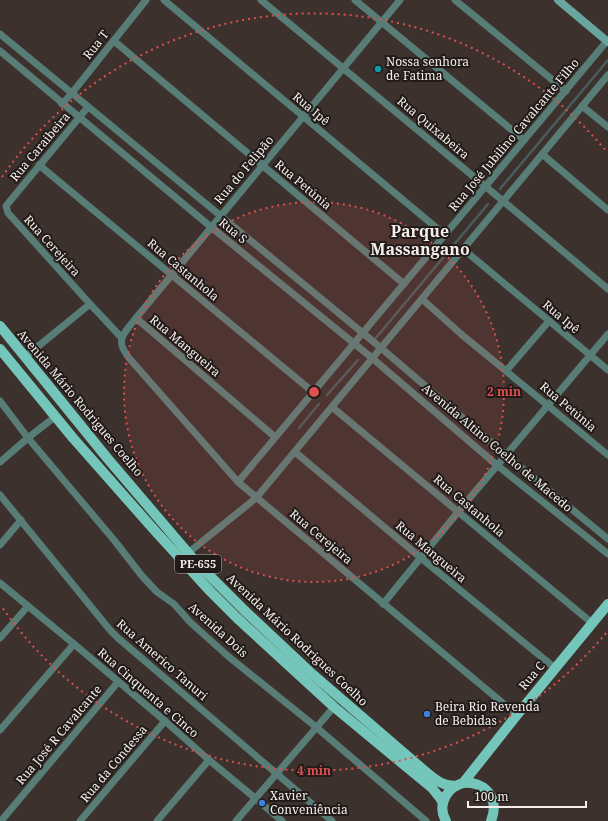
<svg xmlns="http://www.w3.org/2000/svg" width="608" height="821" viewBox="0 0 608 821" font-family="'Noto Serif',serif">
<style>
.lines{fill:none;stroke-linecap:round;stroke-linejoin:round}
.stream{stroke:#4a5b5d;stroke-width:2.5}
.street{stroke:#587d77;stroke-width:7}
.secondary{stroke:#69a69d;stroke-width:8}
.primary{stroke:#75c6ba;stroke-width:10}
.ring{fill:none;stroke:#dc504f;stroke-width:2;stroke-dasharray:2 4}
.culture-dot{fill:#0f9aa8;stroke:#201a18;stroke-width:1.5}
.shop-dot{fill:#3f7fe0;stroke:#201a18;stroke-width:1.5}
.labels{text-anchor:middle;stroke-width:4;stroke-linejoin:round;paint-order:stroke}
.shield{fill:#201a18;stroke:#b5aeac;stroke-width:1}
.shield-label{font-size:11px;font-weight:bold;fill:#f5eeeb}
.street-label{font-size:12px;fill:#f5eeeb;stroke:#201a18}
.poi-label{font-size:12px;fill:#f5eeeb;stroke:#201a18;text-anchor:start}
.district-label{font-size:16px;font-weight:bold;fill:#f5eeeb;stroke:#201a18}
.centre{fill:#dc504f;stroke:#201a18;stroke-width:2}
.ring-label{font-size:12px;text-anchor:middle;font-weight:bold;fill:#dc504f;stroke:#201a18;stroke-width:4;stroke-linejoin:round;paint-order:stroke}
</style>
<rect width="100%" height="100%" fill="#3c312d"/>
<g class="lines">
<g class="stream">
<polyline points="500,189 608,60"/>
<polyline points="375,339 488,204"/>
<polyline points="327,395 358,360"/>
<polyline points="299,428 319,404"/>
</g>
<g class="street">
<polyline points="164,0 445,235"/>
<polyline points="261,0 503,201 608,289"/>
<polyline points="355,0 524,140"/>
<path d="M 400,0 L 136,318 C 124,334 114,339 129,358 L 238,482 L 517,715"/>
<polyline points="455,0 566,91"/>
<polyline points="0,34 381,348 506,455 608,539"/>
<polyline points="114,41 404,284"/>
<polyline points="0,51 211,227 372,358 498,466 608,554"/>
<polyline points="62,104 72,93 146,0"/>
<polyline points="582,106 608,127"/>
<polyline points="88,107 10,201 6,206 8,213 90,304 121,337"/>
<polyline points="542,154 608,210"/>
<polyline points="39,165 313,392"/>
<polyline points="463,249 608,370"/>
<polyline points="422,299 461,334 608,455"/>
<polyline points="136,318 275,437"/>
<polyline points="25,357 90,304"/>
<polyline points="506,371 549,321"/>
<polyline points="0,401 28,438 114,540 142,576 157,592 174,604 190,622 229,657 316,727 426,821"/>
<polyline points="332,407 592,623"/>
<polyline points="295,452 421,558 555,668"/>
<polyline points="0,462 29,437 56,416"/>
<polyline points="238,482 607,41"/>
<polyline points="0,495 110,630 118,638 332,821"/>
<polyline points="0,545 21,520"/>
<polyline points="188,553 256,498 608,75"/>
<polyline points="0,583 74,644 165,721 209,760 255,798 282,821"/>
<polyline points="383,604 458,512 608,334"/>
<polyline points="0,638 28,606"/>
<polyline points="0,730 74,644"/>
<polyline points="1,821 118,682"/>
<polyline points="80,821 165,721"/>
<polyline points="157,821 209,760"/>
<polyline points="236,821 334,707"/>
</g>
<polyline class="secondary" points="558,0 608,42"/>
<g class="primary">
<path d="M 0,326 L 108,459 L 195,561 L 244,610 L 310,672 L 426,772 C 436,780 442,786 456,786"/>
<polyline points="0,349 73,438 156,532 210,591 237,618 334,707 432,788 440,798 443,803"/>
<polyline points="463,783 517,715 608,604"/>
<path d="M 446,821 C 442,814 441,807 444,800 C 456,768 506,784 491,821"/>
</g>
</g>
<circle cx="314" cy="392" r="190" fill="#dc504f" fill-opacity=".12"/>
<g class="ring">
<circle cx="314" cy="392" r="190"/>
<path d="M606 633A379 379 0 0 1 2 607M2 177A379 379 0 0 1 606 151"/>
</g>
<circle class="culture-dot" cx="378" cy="69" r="4"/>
<g class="shop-dot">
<circle cx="427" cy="714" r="4"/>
<circle cx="262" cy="803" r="4"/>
</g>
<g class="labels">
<rect class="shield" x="175" y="555" width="46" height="18" rx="3"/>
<g class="shield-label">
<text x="198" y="568">PE-655</text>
</g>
<g class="street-label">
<text transform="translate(96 45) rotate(-52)" y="4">Rua T</text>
<text transform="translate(311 109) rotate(40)" y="4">Rua Ipê</text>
<text transform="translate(433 128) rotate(40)" y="4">Rua Quixabeira</text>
<text transform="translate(514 135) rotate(-50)" y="4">Rua José Jubilino Cavalcante Filho</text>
<text transform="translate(40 147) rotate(-50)" y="4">Rua Caraibeira</text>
<text transform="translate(244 170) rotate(-50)" y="4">Rua do Felipão</text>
<text transform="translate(303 185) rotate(40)" y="4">Rua Petúnia</text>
<text transform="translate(233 231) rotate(39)" y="4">Rua S</text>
<text transform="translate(52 246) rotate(48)" y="4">Rua Cerejeira</text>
<text transform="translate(183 270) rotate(40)" y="4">Rua Castanhola</text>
<text transform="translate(561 317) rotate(40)" y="4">Rua Ipê</text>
<text transform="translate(185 346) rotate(40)" y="4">Rua Mangueira</text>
<text transform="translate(80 403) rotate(50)" y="4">Avenida Mário Rodrigues Coelho</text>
<text transform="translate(568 407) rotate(40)" y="4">Rua Petúnia</text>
<text transform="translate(497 448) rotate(40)" y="4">Avenida Altino Coelho de Macedo</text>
<text transform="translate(469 506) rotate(40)" y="4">Rua Castanhola</text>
<text transform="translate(321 537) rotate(40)" y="4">Rua Cerejeira</text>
<text transform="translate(431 552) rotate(40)" y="4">Rua Mangueira</text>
<text transform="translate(218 630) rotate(42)" y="4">Avenida Dois</text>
<text transform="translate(297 640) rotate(43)" y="4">Avenida Mário Rodrigues Coelho</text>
<text transform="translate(162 660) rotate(41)" y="4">Rua Americo Tanuri</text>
<text transform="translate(532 676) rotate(-50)" y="4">Rua C</text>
<text transform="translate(148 693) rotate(41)" y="4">Rua Cinquenta e Cinco</text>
<text transform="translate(59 735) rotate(-50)" y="4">Rua José R Cavalcante</text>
<text transform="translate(114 764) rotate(-50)" y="4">Rua da Condessa</text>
</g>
<g class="poi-label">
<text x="386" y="66">Nossa senhora<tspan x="386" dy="14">de Fatima</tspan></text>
<text x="435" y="711">Beira Rio Revenda<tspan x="435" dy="14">de Bebidas</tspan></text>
<text x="270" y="800">Xavier<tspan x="270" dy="14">Conveniência</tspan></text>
</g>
<g class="district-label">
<text x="420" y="237">Parque<tspan x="420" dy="18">Massangano</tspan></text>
</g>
</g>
<circle cx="314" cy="392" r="6" class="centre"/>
<g class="ring-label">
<text x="504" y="396">2 min</text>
<text x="314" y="775">4 min</text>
</g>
<path d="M468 801v6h118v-6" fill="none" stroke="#f5eeeb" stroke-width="2"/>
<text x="474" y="801" font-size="12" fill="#f5eeeb" stroke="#201a18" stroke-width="3" paint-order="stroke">100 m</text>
</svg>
